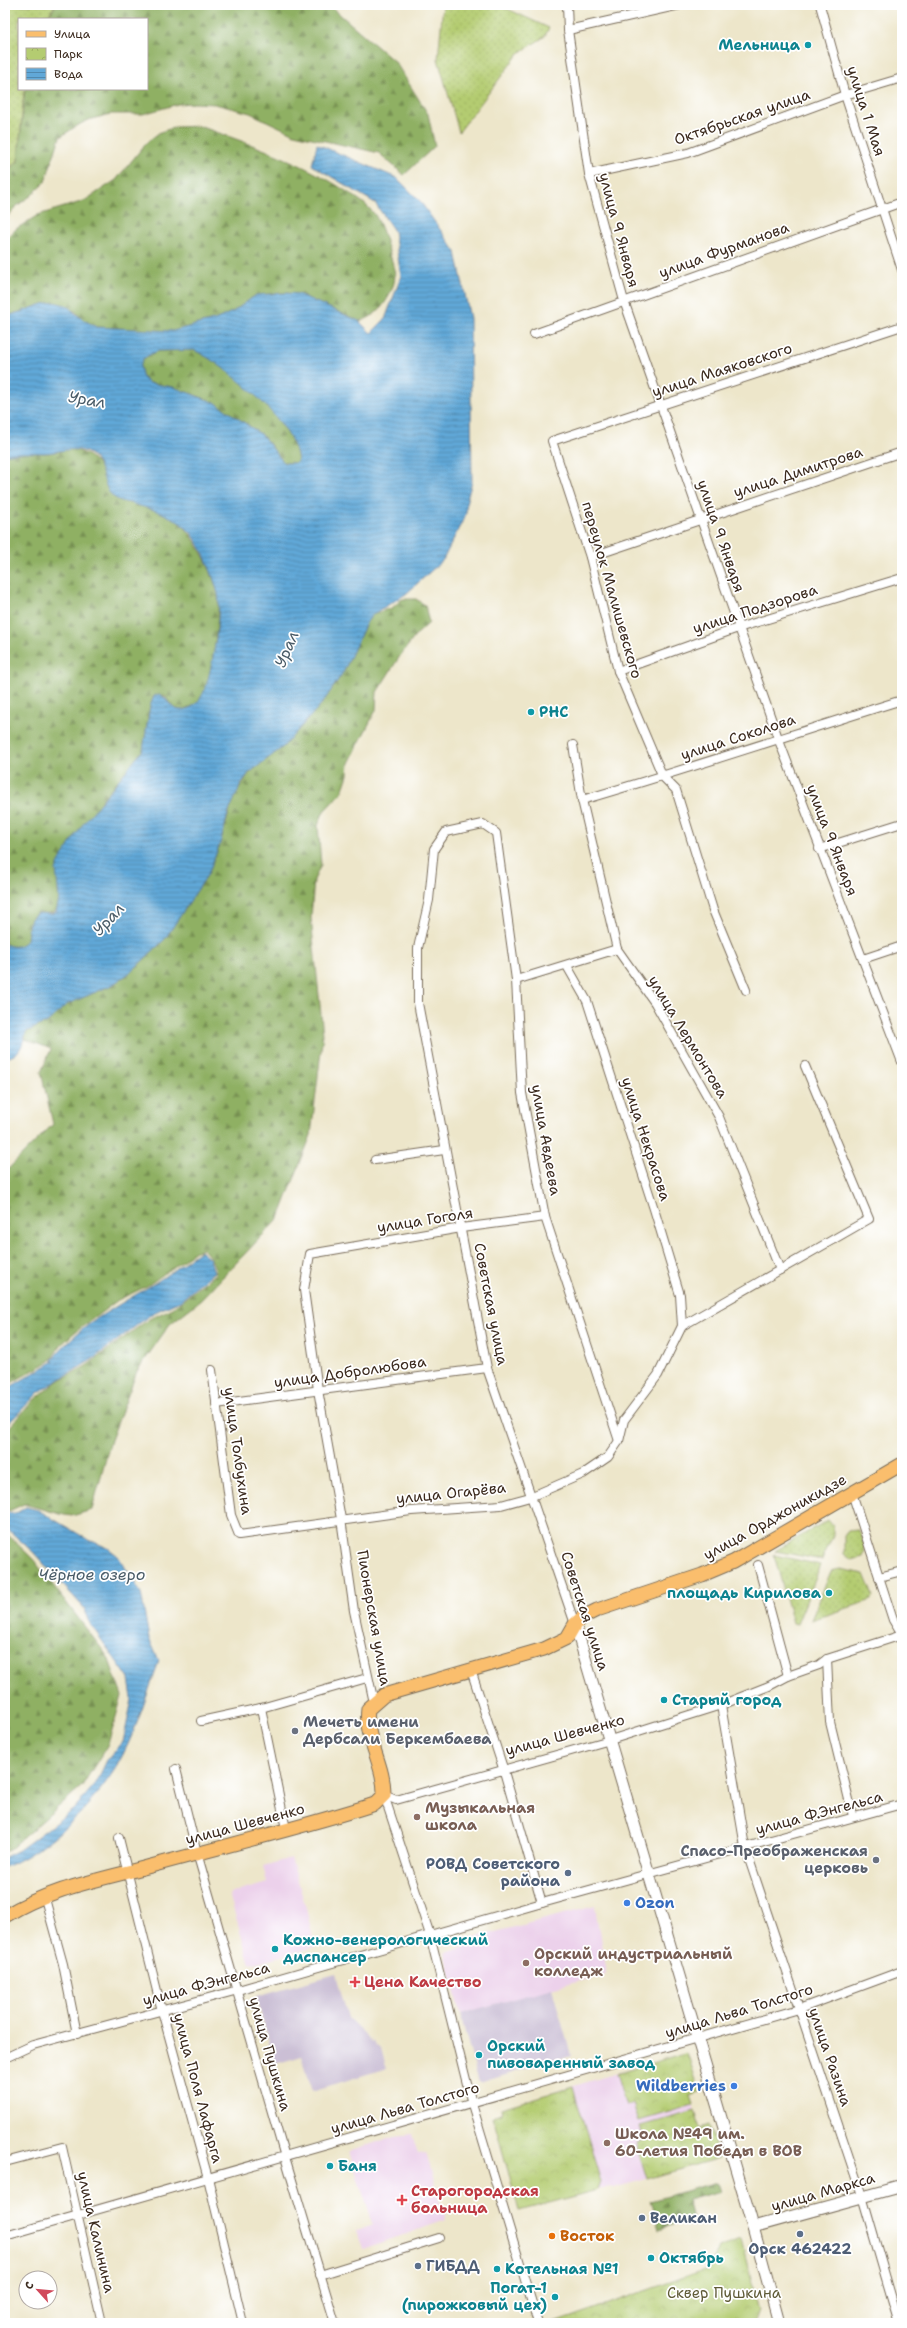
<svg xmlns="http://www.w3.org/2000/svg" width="907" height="2328" viewBox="0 0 907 2328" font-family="'Shantell Sans',sans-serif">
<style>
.built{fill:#ecd1eb}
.industrial{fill:#cbbfd5}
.grass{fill:url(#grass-dots);stroke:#787b48}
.forest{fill:url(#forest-firs);stroke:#656d40}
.park{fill:url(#park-crowns);stroke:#787b48}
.water{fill:url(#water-rules);stroke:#4e697b;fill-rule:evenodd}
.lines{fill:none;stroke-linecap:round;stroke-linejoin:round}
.minor-casing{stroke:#796c5a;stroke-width:10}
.tertiary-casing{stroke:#796c5a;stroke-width:13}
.primary-casing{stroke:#796c5a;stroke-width:15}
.minor{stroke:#fff;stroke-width:8}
.tertiary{stroke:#fff;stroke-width:11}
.primary{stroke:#fabe6d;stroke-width:13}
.culture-dot{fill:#0f9aa8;stroke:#fff;stroke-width:1.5}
.worship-dot{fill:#6b7280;stroke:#fff;stroke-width:1.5}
.education-dot{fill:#8d6e63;stroke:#fff;stroke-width:1.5}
.service-dot{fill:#5c6f8a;stroke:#fff;stroke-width:1.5}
.shop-dot{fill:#3f7fe0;stroke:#fff;stroke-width:1.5}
.health-dot{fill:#e0444e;stroke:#fff;stroke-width:1.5}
.food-dot{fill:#e8710a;stroke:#fff;stroke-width:1.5}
.labels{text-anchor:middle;stroke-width:3.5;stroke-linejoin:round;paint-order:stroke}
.culture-label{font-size:15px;font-weight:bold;fill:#0d838f;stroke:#fff;text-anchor:start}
.street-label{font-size:15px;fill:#3b2a1e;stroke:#fff}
.worship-label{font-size:15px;font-weight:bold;fill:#5b616d;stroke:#fff;text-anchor:start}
.education-label{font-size:15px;font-weight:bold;fill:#785e54;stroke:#fff;text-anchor:start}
.service-label{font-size:15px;font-weight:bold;fill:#4e5e75;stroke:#fff;text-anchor:start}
.shop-label{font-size:15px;font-weight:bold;fill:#366cbe;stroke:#fff;text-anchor:start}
.health-label{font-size:15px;font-weight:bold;fill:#be3a42;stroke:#fff;text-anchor:start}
.food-label{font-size:15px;font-weight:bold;fill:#c56008;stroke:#fff;text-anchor:start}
.park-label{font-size:15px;fill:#5f5b37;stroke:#fff}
.water-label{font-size:16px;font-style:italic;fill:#4a5c68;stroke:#fff}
</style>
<defs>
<pattern id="grass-dots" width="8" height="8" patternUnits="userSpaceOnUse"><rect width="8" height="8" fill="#b4cc71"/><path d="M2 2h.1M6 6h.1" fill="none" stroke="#9caf61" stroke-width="1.8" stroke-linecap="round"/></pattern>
<pattern id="forest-firs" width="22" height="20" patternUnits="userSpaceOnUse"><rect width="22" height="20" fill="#8fb063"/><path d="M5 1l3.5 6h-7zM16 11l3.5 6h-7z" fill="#768f51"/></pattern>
<pattern id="park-crowns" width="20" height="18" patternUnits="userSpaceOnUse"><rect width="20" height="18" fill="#b4cc71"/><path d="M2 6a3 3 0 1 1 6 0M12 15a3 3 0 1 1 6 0" fill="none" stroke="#9caf61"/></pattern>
<pattern id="water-rules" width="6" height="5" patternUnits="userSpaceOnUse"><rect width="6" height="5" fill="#61a8d8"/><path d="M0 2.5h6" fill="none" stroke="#5189af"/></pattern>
</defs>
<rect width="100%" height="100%" fill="#fff"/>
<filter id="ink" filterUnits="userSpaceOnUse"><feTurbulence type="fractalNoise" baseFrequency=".025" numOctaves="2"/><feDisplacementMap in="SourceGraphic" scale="8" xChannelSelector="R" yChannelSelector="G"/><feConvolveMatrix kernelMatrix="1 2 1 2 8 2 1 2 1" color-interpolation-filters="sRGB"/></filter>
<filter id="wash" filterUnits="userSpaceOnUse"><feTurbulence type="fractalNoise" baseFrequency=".012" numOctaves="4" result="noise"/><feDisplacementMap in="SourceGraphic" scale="16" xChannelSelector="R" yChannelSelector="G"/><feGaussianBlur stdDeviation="0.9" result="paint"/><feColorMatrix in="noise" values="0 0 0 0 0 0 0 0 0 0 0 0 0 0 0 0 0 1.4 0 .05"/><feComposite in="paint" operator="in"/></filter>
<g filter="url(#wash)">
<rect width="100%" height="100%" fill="#ede6ca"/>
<g class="built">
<polygon points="291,1858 306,1908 315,1947 250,1964 229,1894 267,1883 263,1866"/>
<polygon points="595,1906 606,1974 460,2014 445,1953 465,1947 468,1939"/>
<polygon points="687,2052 700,2093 690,2096 700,2128 709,2125 719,2158 614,2188 609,2187 519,2211 493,2117 502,2114 501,2108"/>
<polygon points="412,2134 418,2154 426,2153 446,2220 363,2249 357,2230 373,2224 349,2152 394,2136"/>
</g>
<g class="industrial">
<polygon points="336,1974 348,2018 381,2050 387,2068 312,2091 302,2056 275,2064 256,1996"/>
<polygon points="552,1988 571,2055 479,2083 460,2014"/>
</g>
<g class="grass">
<polygon points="5,5 55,5 46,19 19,19 19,89 24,89 18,161 5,170"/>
<polygon points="443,5 499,5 549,28 544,37 519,53 459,132 438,59"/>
<polygon points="828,1520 833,1526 833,1535 822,1560 775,1551"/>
<path d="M 858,1530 C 863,1537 867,1549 863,1557 L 852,1560 L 844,1554 L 844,1536 L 848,1531 Z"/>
<polygon points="774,1555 821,1565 797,1624 793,1623"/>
<polygon points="840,1569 864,1574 873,1596 869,1601 811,1620 831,1571"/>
</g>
<g class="forest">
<polygon points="56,5 329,5 396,63 428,114 435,146 404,175 379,153 294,134 250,113 215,104 194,103 178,104 143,114 111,114 88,120 75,127 60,137 45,182 32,195 18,205 5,219 5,172 18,162 25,89 147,89 147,19 47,19"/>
<path d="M 199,126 C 251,144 303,162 349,193 C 358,199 368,205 375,215 C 382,226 385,239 389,251 C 393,266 398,274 392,289 C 387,303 374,319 359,321 L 298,294 L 285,293 L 256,295 L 234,311 L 217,319 L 173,331 L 97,327 L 82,319 L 75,311 L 43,304 L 5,317 L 5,240 L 16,229 L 38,215 L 84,201 L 116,180 L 147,142 L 160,132 L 176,127 Z"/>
<path d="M 194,350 C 228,366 294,421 298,460 L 295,463 L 284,463 L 262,435 L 216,403 L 173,387 L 149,383 L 143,378 L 140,366 L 143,359 L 149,355 L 158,351 Z"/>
<path d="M 70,449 C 101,454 103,476 117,499 C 139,506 162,509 181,524 C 195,535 216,578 218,596 C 220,615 212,681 202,697 C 198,703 192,707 185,709 C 175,712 170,704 165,696 L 154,696 L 150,706 L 143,750 L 101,801 L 58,891 C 61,912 56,914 37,913 C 26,921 29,928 27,940 C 20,947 14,948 5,944 L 5,455 L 23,452 L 48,453 Z"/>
<path d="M 402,599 L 416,599 L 425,605 L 429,623 L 416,635 L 400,656 L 377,692 L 376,710 L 349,763 L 348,775 L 342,792 L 324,811 L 318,825 L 321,865 L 314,880 L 311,918 L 323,1034 L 311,1135 L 279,1218 L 201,1300 L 170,1324 L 137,1371 L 111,1440 L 92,1510 L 72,1516 L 64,1515 L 24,1504 L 9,1511 L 5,1508 L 5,1432 L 34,1400 L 56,1382 L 86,1366 L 149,1319 L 173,1308 L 216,1273 C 214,1262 210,1257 203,1249 L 196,1251 L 147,1286 L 118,1300 L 74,1333 L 61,1345 L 50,1361 L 11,1383 L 5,1390 L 5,1172 L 53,1124 L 41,1072 L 51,1049 L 25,1039 L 26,1032 L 49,1021 L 66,1005 L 112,985 L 131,972 L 165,939 L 208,874 L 220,844 L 233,799 L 249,773 L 283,747 L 324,701 L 344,671 L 366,623 L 373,614 L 392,608 Z"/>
<polygon points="5,1532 33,1559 108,1657 122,1696 108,1744 82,1786 9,1850 5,1852"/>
<polygon points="717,2182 720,2191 687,2200 692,2219 659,2229 650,2201"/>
</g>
<g class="park">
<polygon points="687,2052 700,2093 690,2096 693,2105 639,2121 633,2104 626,2106 616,2074"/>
<polygon points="573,2087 601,2181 598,2190 519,2211 493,2117 502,2114 501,2108"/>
<polygon points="695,2111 700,2128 709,2125 719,2158 647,2179 636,2143 644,2140 640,2126"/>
<polygon points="741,2240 759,2311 755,2322 554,2323 707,2269 719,2248"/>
</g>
<g class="water">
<path d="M 317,144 L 397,178 L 420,201 L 456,252 L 470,318 L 472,482 L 467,499 L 466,514 L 443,560 L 406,594 L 373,614 L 366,623 L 344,671 L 324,701 L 283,747 L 249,773 L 241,784 L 228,814 L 220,844 L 208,874 L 165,939 L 131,972 L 112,985 L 66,1005 L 49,1021 L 26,1032 C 22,1044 22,1055 5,1058 L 5,944 C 14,948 20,947 27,940 C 29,928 26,921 37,913 L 51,914 L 56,912 L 59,899 L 56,870 L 62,856 L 83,824 L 143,750 L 150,706 L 154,696 L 159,694 C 168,697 170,711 182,710 C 190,709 197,704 201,697 C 211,683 222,610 218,594 C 214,577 202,546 191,533 C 175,515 154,510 133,504 C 127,502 120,502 115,498 C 103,490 105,473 97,462 C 85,442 62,452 44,453 C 31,453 18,452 5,455 L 5,317 L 43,304 L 54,302 L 66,305 L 82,319 L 97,327 L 173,331 L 217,319 L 234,311 L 256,295 L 285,293 L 298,294 L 359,321 L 371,333 L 385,319 L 401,277 L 394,231 L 375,203 L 312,165 ZM 194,350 C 227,366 294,422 298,460 L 295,463 L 284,463 L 262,435 L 216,403 L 173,387 L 149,383 L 143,378 L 140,366 L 143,359 L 149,355 L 158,351 Z"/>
<path d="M 200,1251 L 210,1259 L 214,1272 L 180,1301 L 153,1313 L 93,1359 L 39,1392 L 5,1427 L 5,1392 L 10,1387 L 54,1361 L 52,1360 C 77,1327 112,1309 147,1288 C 165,1277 183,1263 200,1251 Z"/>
<path d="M 26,1507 L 38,1510 L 87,1539 L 108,1548 L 118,1556 L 141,1593 L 149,1638 L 159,1661 C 146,1697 135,1736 115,1769 C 89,1810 50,1847 5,1867 L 5,1857 L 19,1850 L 74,1809 L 96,1783 L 107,1760 L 123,1742 L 132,1699 L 129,1679 L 91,1625 L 84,1608 L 33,1552 L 5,1527 L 5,1512 L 15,1514 Z"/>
</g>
</g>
<g filter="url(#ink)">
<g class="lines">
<defs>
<g id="minor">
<polyline points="567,5 568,30 589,174 624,301 778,738 902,1062"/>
<polyline points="820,5 845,95 902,270"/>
<polyline points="568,30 680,5"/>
<polyline points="589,174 688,153 845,95 902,78"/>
<polyline points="534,334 902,202"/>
<polyline points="590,557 902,452"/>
<polyline points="618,671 738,628 902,578"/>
<polyline points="573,745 582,800 617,949 655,1003 719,1117 780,1270"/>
<path d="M 582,800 C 689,769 795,733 902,700"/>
<polyline points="819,849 902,823"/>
<polyline points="863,959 902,946"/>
<polyline points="567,966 587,1001 654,1209 680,1295 682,1326"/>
<polyline points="516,980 617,949"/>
<polyline points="746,990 713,910 676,790 663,777 618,671 590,557 552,441 902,326"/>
<polyline points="375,1160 444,1150"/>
<polyline points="212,1370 231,1515 239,1535 411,1511 501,1505 530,1497 583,1474 608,1457 619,1441 624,1420 658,1375 682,1326 869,1219 805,1066"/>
<polyline points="216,1404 487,1368"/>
<polyline points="852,1493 893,1620 902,1635"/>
<polyline points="758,1565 788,1676"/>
<polyline points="879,1577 902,1571"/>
<polyline points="575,1624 487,1368 418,1003 418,948 429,900 434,849 446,832 483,824 496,833 516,980 522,1093 545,1217 619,1441"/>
<polyline points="827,1659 830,1722 853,1816"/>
<polyline points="471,1670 503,1768 542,1903"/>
<polyline points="374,1703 354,1611 341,1519 318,1390 304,1290 310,1254 461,1228 545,1217"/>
<polyline points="721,1705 745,1847 862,2196 899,2323"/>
<polyline points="261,1708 286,1829"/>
<polyline points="201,1721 261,1708 367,1678"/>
<polyline points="176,1769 197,1853 285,2157 335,2323"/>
<polyline points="384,1795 430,1935 472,2104 538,2323"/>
<polyline points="384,1795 396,1800 610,1740 721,1705 769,1686 788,1676 819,1665 827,1659 902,1635"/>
<polyline points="119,1838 162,2011 208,2178 243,2323"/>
<polyline points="44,1895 63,1964 77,2034"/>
<polyline points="5,2058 33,2045 238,1990 542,1903 902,1804"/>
<polyline points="5,2162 62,2147 102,2323"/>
<polyline points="5,2236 799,2009 902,1971"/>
<polyline points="320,2275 439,2238"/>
</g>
<g id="tertiary">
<polyline points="575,1624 750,2216 779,2323"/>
<polyline points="753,2227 902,2186"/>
</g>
<path id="primary" d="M 5,1916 C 49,1889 98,1880 147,1867 C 223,1846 301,1828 375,1804 L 384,1795 C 385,1765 364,1738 368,1709 L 384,1695 L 544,1649 L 567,1638 L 575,1624 L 583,1617 L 597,1610 L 702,1575 L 733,1562 L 902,1464"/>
</defs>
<use href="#minor" class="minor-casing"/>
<use href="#tertiary" class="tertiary-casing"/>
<use href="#primary" class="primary-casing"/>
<use href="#minor" class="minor"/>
<use href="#tertiary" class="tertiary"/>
<use href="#primary" class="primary"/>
</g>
</g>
<g class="culture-dot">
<circle cx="808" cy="45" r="4"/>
<circle cx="531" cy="712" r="4"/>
<circle cx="829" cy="1593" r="4"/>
<circle cx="664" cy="1700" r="4"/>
<circle cx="275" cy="1949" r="4"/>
<circle cx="479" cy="2055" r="4"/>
<circle cx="330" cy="2166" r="4"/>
<circle cx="651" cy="2258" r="4"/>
<circle cx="497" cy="2269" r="4"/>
<circle cx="555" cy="2297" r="4"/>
</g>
<g class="worship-dot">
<circle cx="295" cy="1731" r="4"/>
<circle cx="876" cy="1860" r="4"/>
</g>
<g class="education-dot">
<circle cx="417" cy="1817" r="4"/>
<circle cx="526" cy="1963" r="4"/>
<circle cx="607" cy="2143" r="4"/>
</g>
<g class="service-dot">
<circle cx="568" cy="1873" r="4"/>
<circle cx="642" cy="2218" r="4"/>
<circle cx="800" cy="2234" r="4"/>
<circle cx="418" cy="2266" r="4"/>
</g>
<g class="shop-dot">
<circle cx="627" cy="1903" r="4"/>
<circle cx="734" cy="2086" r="4"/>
</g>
<g class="health-dot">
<path d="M353 1976h4v4h4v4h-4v4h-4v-4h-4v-4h4z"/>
<path d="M400 2194h4v4h4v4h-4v4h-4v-4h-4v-4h4z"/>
</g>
<circle class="food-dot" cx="552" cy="2236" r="4"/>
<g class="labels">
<g class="culture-label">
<text x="800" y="50" text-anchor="end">Мельница</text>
<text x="539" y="717">РНС</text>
<text x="821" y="1598" text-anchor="end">площадь Кирилова</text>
<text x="672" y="1705">Старый город</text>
<text x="283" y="1945">Кожно-венерологический<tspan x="283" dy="17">диспансер</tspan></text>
<text x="487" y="2051">Орский<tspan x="487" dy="17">пивоваренный завод</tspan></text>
<text x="338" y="2171">Баня</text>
<text x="659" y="2263">Октябрь</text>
<text x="505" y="2274">Котельная №1</text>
<text x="547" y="2293" text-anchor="end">Погат-1<tspan x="547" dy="17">(пирожковый цех)</tspan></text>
</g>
<g class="street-label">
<text transform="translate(866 111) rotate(72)" y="5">улица 1 Мая</text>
<text transform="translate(742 117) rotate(-19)" y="5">Октябрьская улица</text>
<text transform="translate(619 230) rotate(75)" y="5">улица 9 Января</text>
<text transform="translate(724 250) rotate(-20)" y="5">улица Фурманова</text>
<text transform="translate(722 370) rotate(-18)" y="5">улица Маяковского</text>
<text transform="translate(798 472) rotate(-18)" y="5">улица Димитрова</text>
<text transform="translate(721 536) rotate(71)" y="5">улица 9 Января</text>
<text transform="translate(612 590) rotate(74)" y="5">переулок Малишевского</text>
<text transform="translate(755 609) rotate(-18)" y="5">улица Подзорова</text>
<text transform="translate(738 737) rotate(-18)" y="5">улица Соколова</text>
<text transform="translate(832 840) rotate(69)" y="5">улица 9 Января</text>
<text transform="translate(688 1037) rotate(59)" y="5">улица Лермонтова</text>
<text transform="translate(646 1139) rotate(72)" y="5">улица Некрасова</text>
<text transform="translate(546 1140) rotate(80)" y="5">улица Авдеева</text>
<text transform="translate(425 1220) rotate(-9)" y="5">улица Гоголя</text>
<text transform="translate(491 1304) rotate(79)" y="5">Советская улица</text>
<text transform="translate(350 1372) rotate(-8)" y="5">улица Добролюбова</text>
<text transform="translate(238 1451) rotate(82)" y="5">улица Толбухина</text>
<text transform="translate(451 1493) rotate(-6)" y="5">улица Огарёва</text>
<text transform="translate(775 1517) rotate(-29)" y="5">улица Орджоникидзе</text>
<text transform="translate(585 1611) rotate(72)" y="5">Советская улица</text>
<text transform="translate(374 1618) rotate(80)" y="5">Пионерская улица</text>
<text transform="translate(565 1735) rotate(-15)" y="5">улица Шевченко</text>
<text transform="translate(819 1813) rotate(-15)" y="5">улица Ф.Энгельса</text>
<text transform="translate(245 1824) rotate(-15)" y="5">улица Шевченко</text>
<text transform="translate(206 1984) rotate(-15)" y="5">улица Ф.Энгельса</text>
<text transform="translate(739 2011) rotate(-17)" y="5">улица Льва Толстого</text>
<text transform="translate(270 2054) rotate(74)" y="5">улица Пушкина</text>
<text transform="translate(830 2057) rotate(71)" y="5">улица Разина</text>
<text transform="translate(198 2088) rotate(75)" y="5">улица Поля Лафарга</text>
<text transform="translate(405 2108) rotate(-16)" y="5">улица Льва Толстого</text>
<text transform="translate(823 2192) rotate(-16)" y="5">улица Маркса</text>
<text transform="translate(96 2232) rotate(77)" y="5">улица Калинина</text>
</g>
<g class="worship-label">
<text x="303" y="1727">Мечеть имени<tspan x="303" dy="17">Дербсали Беркембаева</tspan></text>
<text x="868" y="1856" text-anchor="end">Спасо-Преображенская<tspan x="868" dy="17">церковь</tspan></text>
</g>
<g class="education-label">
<text x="425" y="1813">Музыкальная<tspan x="425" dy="17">школа</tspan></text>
<text x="534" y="1959">Орский индустриальный<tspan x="534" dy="17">колледж</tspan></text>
<text x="615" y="2139">Школа №49 им.<tspan x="615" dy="17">60-летия Победы в ВОВ</tspan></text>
</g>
<g class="service-label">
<text x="560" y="1869" text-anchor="end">РОВД Советского<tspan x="560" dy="17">района</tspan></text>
<text x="650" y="2223">Великан</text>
<text x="800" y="2254" text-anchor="middle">Орск 462422</text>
<text x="426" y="2271">ГИБДД</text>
</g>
<g class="shop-label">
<text x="635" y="1908">Ozon</text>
<text x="726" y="2091" text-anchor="end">Wildberries</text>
</g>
<g class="health-label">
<text x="364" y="1987">Цена Качество</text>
<text x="411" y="2196">Старогородская<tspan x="411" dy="17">больница</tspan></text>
</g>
<g class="food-label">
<text x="560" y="2241">Восток</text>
</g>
<g class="park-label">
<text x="724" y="2298">Сквер Пушкина</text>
</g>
<g class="water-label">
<text transform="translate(87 399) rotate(10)" y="6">Урал</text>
<text transform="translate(286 649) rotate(-67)" y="6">Урал</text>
<text transform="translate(108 919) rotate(-47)" y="6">Урал</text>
<text x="92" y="1580">Чёрное озеро</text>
</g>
</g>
<rect width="907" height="2328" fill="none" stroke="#fff" stroke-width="20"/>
<rect x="18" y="18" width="130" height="72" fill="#ffffff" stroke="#b1aaa5"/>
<rect x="26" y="31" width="20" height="6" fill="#fabe6d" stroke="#b1aaa5"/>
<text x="54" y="38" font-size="12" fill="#3b2a1e">Улица</text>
<rect x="26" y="48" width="20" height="12" fill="url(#park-crowns)" stroke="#b1aaa5"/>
<text x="54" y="58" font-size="12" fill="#3b2a1e">Парк</text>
<rect x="26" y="68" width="20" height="12" fill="url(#water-rules)" stroke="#b1aaa5"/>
<text x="54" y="78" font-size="12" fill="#3b2a1e">Вода</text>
<g transform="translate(38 2290) rotate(297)"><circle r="19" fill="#ffffff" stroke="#b1aaa5"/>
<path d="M0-3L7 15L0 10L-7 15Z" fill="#d1495b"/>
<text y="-6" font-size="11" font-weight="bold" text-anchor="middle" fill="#3b2a1e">С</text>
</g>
</svg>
